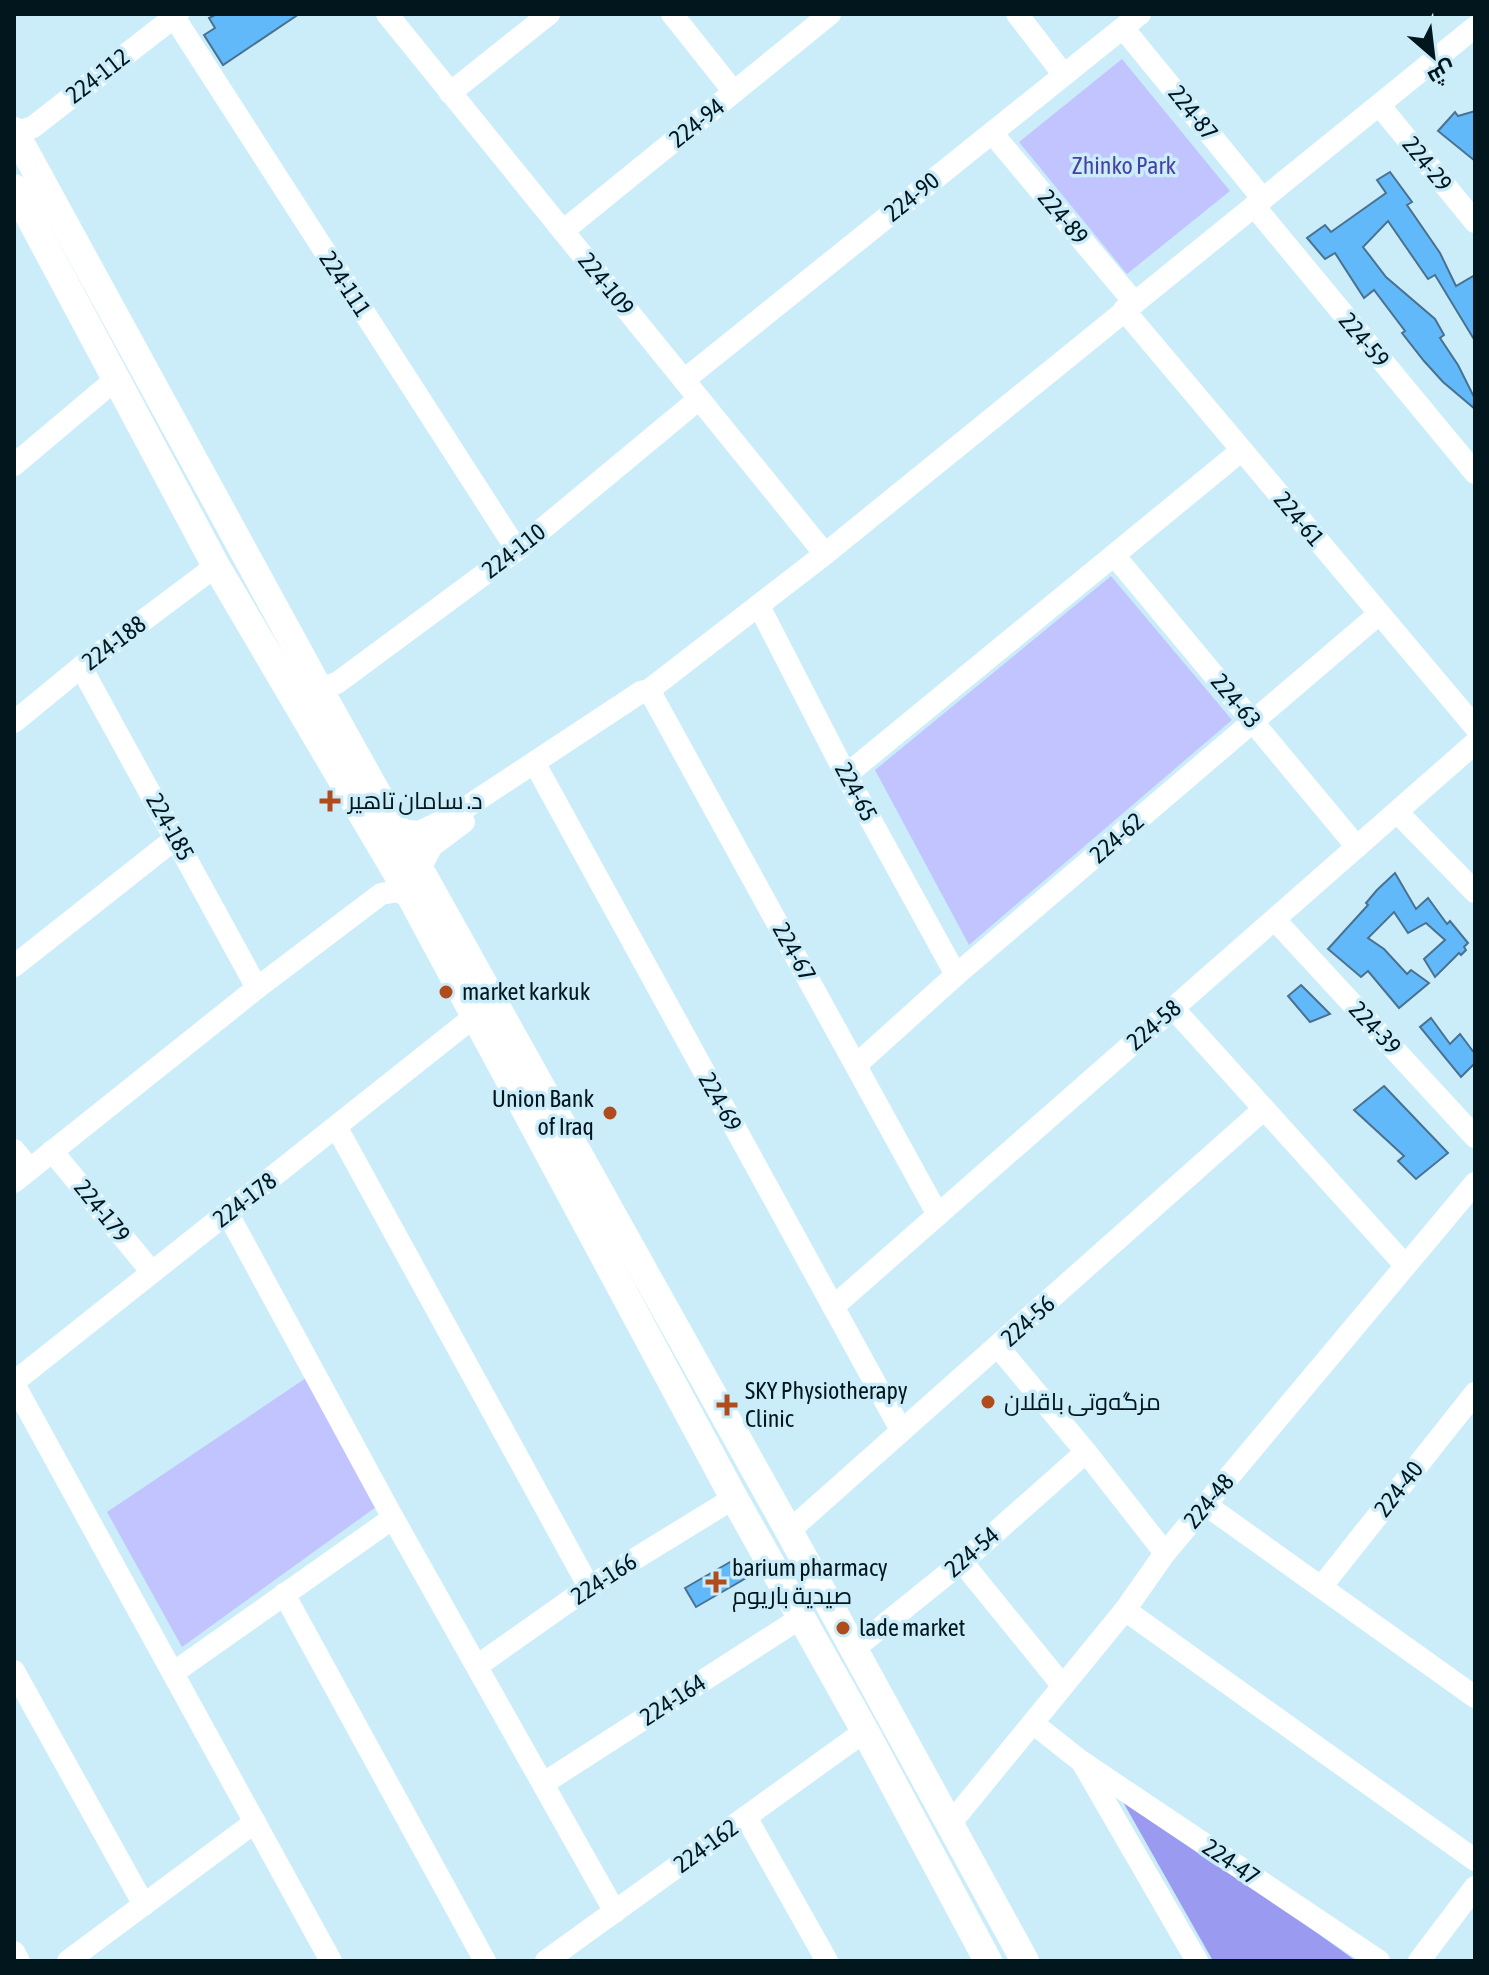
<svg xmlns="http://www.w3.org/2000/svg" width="1489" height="1975" viewBox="0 0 1489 1975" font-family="'Asap Condensed',Cairo,sans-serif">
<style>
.green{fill:#c2c4ff}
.forest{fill:#9a9af0}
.building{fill:#62b9f9;stroke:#497190;stroke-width:2}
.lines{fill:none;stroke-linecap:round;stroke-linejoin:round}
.minor{stroke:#fff;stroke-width:22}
.major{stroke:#fff;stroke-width:28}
.poi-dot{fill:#b04b1c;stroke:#cbedfa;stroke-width:3}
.labels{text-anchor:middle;stroke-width:7;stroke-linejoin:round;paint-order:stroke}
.street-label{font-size:24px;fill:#01161d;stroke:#cbedfa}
.park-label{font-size:24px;fill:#4b41a5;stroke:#cbedfa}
.poi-label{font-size:24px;fill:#01161d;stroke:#cbedfa;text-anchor:start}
</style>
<rect width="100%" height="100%" fill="#cbedfa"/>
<g class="green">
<polygon points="1122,59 1230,191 1127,274 1019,142"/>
<polygon points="1111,576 1232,720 969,945 875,770"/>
<polygon points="306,1378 376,1507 182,1647 107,1512"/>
</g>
<polygon class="forest" points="1114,1786 1356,1961 1213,1961"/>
<g class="building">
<polygon points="217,14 299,14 223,65 204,35 215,28 209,18"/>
<polygon points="1475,111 1475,161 1438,131 1455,112 1458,116"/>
<polygon points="1390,172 1412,202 1407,205 1440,253 1456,286 1475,275 1475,341 1435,275 1428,279 1388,221 1363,247 1386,277 1435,319 1444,335 1440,338 1458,365 1475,399 1475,409 1443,382 1424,361 1402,333 1405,331 1374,290 1364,298 1335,253 1325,259 1307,238 1325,225 1331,232 1386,193 1377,180"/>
<polygon points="1395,873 1416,909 1428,898 1447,924 1450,921 1468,943 1464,947 1466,950 1461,955 1459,953 1435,977 1424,959 1445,940 1426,923 1408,933 1394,912 1368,938 1384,949 1407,974 1411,970 1429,983 1399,1008 1368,971 1361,977 1328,949 1368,905 1366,903 1377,890"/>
<polygon points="1301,985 1330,1014 1310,1022 1288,996"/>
<polygon points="1431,1018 1450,1044 1460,1034 1475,1054 1475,1063 1461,1077 1420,1027"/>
<polygon points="1384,1086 1448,1153 1416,1179 1398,1161 1404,1156 1354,1110"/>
<polygon points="737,1558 748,1577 696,1607 685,1588"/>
</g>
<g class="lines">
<g class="minor">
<polyline points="387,14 825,554"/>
<polyline points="672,14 734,92"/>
<polyline points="1017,14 1064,75"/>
<polyline points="174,17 517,550"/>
<polyline points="1123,28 1263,199"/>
<polyline points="450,93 549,14"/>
<polyline points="1380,106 1475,222"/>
<polyline points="15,133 33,127 178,14"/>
<polyline points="992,133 1134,302"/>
<polyline points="1254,206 1475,473"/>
<polyline points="563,231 830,14"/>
<polyline points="1124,310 1475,727"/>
<polyline points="684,380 1140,14"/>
<polyline points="14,465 116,379"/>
<polyline points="1114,555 1357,847"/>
<polyline points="759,606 846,775 956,975"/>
<polyline points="81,667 257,988"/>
<polyline points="319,689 337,683 517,550 699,399"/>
<polyline points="649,690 938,1215"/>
<polyline points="14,722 81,667 216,566"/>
<polyline points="540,773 901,1430"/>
<polyline points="846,775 1242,450"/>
<polyline points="1397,812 1475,892"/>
<polyline points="398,830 419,832 453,816 641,692 649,690 825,554 1475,27"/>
<polyline points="420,868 432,846 464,822"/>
<polyline points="1275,920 1475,1137"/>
<polyline points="14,966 176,838"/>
<polyline points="1173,1008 1405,1265"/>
<polyline points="856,1065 956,975 1379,614"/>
<polyline points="337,1128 589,1587"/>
<polyline points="14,1150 30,1169"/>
<polyline points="52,1151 151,1271"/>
<polyline points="14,1182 257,988 381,894 398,891 412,899"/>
<polyline points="228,1214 393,1518 615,1912"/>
<polyline points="833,1307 1475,743"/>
<polyline points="999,1348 1086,1452 1165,1553"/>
<polyline points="14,1382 475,1016"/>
<polyline points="14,1384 331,1961"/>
<polyline points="1206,1505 1475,1697"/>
<polyline points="789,1531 1264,1109"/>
<polyline points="962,1562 1062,1685"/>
<polyline points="1322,1586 1475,1393"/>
<polyline points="284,1594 485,1961"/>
<polyline points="1125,1610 1475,1860"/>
<polyline points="854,1649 962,1562 1086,1452"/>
<polyline points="477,1666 589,1587 734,1498"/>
<polyline points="14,1671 144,1905"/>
<polyline points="173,1673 393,1518"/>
<polyline points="1034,1724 1082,1762 1197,1961"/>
<polyline points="1082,1762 1379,1961"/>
<polyline points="544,1783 802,1617"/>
<polyline points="746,1817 827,1961"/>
<polyline points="950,1824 1125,1610 1165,1553 1475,1183"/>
<polyline points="14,1952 19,1961"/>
<polyline points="68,1961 255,1822"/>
<polyline points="546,1961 865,1731"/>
<polyline points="1419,1961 1475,1887"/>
</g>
<g class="major">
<polyline points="14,131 319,689 789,1531 1025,1961"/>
<polyline points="14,188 216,566 412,899 734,1498 865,1731 988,1961"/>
</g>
</g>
<g class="poi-dot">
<path d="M326 789h8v8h8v8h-8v8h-8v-8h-8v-8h8z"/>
<circle cx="446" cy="992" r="8"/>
<circle cx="610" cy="1113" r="8"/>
<circle cx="988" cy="1402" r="8"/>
<path d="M723 1393h8v8h8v8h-8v8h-8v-8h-8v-8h8z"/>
<path d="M712 1570h8v8h8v8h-8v8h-8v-8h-8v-8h8z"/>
<circle cx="843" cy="1628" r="8"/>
</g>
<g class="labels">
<g class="street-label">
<text transform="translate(98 76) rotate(-38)" y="8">224-112</text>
<text transform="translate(1193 113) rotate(51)" y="8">224-87</text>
<text transform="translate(697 123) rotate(-39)" y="8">224-94</text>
<text transform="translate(1427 164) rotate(51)" y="8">224-29</text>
<text transform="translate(912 197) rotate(-39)" y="8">224-90</text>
<text transform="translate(1063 217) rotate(50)" y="8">224-89</text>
<text transform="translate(345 284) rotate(57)" y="8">224-111</text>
<text transform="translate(606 284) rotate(51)" y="8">224-109</text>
<text transform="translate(1364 340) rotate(50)" y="8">224-59</text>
<text transform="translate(1299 519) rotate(50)" y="8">224-61</text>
<text transform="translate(514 551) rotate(-38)" y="8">224-110</text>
<text transform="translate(114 643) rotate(-37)" y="8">224-188</text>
<text transform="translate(1236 701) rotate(50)" y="8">224-63</text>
<text transform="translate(856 792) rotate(62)" y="8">224-65</text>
<text transform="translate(170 827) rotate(61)" y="8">224-185</text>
<text transform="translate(1117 838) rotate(-41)" y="8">224-62</text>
<text transform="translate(794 952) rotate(61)" y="8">224-67</text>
<text transform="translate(1154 1025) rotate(-41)" y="8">224-58</text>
<text transform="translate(1375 1028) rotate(47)" y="8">224-39</text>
<text transform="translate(720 1102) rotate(61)" y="8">224-69</text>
<text transform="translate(245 1200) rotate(-38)" y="8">224-178</text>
<text transform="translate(102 1211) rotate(51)" y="8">224-179</text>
<text transform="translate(1028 1321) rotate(-42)" y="8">224-56</text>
<text transform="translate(1399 1489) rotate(-52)" y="8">224-40</text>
<text transform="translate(1209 1501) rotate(-50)" y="8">224-48</text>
<text transform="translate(972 1552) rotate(-41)" y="8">224-54</text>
<text transform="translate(604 1579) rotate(-33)" y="8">224-166</text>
<text transform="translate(673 1700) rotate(-33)" y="8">224-164</text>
<text transform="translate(706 1846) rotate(-36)" y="8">224-162</text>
<text transform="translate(1231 1862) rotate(34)" y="8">224-47</text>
</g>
<g class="park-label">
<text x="1124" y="174">Zhinko Park</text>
</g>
<g class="poi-label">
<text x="348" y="809">د. سامان تاهیر</text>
<text x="462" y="1000">market karkuk</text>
<text x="594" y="1107" text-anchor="end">Union Bank<tspan x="594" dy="28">of Iraq</tspan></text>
<text x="745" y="1399">SKY Physiotherapy<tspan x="745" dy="28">Clinic</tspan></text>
<text x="1004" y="1410">مزگه‌وتی باقلان</text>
<text x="732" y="1576">barium pharmacy<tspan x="732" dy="28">صيدية باريوم</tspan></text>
<text x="859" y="1636">lade market</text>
</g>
</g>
<rect width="1489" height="1975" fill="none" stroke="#01161d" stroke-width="32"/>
<g transform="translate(1433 56) rotate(152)" stroke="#cbedfa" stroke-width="6" paint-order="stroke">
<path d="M0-6L14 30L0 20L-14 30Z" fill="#01161d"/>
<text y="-12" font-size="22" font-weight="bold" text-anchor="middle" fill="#01161d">ش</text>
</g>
</svg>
